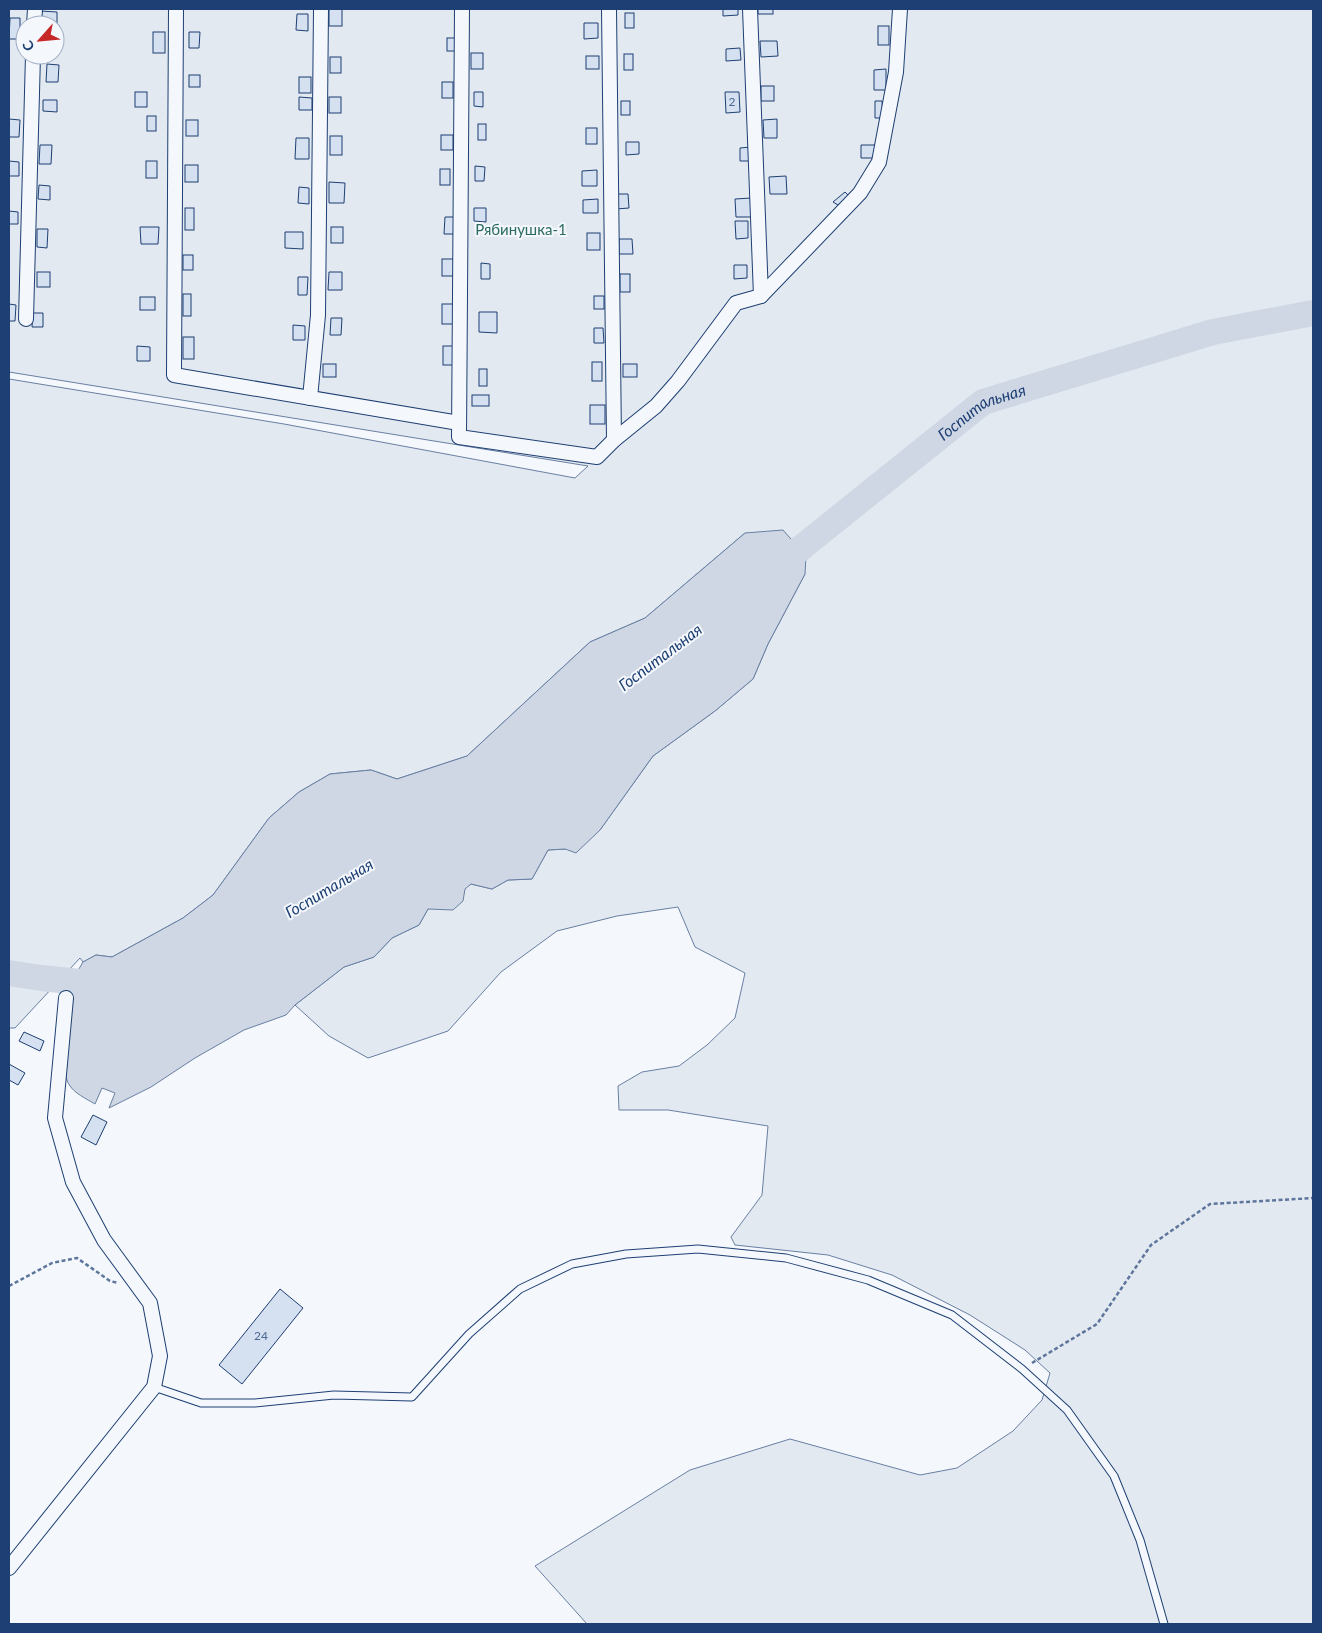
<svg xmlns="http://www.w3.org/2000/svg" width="1322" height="1633" viewBox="0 0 1322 1633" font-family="Lato,sans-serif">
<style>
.green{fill:#e3e9f0;stroke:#687fa3;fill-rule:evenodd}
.water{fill:#cfd7e4;stroke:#687fa3}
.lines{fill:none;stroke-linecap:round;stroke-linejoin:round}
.river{stroke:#cfd7e4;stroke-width:26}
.building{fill:#d5e0f0;stroke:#1d3f73}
.service-casing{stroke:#1d3f73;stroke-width:9}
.minor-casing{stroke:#1d3f73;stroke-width:16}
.path{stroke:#5e769c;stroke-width:2.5;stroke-dasharray:4 2.5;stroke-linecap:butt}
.service{stroke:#f4f7fb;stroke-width:7}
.minor{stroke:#f4f7fb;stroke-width:14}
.labels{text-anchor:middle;stroke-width:4;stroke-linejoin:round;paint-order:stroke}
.number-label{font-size:12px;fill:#4b6792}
.park-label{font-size:15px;fill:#2c6c60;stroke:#f4f7fb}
.water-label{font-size:16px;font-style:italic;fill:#1d3f73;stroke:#f4f7fb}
</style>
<rect width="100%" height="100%" fill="#f4f7fb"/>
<path class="green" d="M 9,9 L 1313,9 L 1313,1624 L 587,1624 L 535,1566 L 690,1470 L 790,1439 L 920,1475 L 957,1468 L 1013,1431 L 1042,1400 L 1050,1373 L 1025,1350 L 970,1315 L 892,1275 L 828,1255 L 735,1245 L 731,1237 L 762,1195 L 768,1126 L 668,1110 L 619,1110 L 618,1086 L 642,1072 L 679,1066 L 707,1045 L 735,1018 L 745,973 L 695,947 L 678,907 L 617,916 L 557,931 L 501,972 L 448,1031 L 368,1058 L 329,1036 L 295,1005 L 344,967 L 374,957 L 392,938 L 419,925 L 428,909 L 471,884 L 492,889 L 508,880 L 532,879 L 548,850 L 565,849 L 600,830 L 653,756 L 715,711 L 753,679 L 768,644 L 805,574 L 745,533 L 645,618 L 590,642 L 467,756 L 397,779 L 371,770 L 330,774 L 299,792 L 269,818 L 213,895 L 183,918 L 112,957 L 96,955 L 83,962 L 80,958 L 15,1028 L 9,1028 L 9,379 L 284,424 L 575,478 L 588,466 L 9,372 ZM 25,25 L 55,25 L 55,55 L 25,55 Z"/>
<path class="water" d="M 783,530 L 806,556 L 805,574 L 768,644 L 753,679 L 715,711 L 653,756 L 600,830 L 576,853 L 565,849 L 548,850 L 532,879 L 508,880 L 492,889 L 471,884 L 465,889 L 463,901 L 453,910 L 428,909 L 419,925 L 392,938 L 374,957 L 344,967 L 295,1005 L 286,1015 L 244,1030 L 195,1058 L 151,1087 L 109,1108 L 115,1093 L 102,1088 L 95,1104 C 78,1094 65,1089 65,1068 L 73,979 L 83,962 L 96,955 L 112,957 L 183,918 L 213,895 L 269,818 L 299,792 L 330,774 L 371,770 L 397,779 L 467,756 L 590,642 L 645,618 L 745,533 Z"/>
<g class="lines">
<g class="river">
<path id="s1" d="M 771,572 L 983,402 L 1213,332 L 1313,313"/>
<polyline points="9,973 41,978 109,985"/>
</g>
</g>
<g class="building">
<rect x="329" y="9" width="13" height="17"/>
<polygon points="723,9 738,9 738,15 723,16"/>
<rect x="758" y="9" width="15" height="5"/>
<polygon points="41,11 57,12 57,29 55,29 55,25 40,25"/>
<rect x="625" y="13" width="9" height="15"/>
<polygon points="297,14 308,14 308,31 296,30"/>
<polygon points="10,18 20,18 20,39 9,39"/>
<polygon points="584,23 598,23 598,38 584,39"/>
<rect x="878" y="26" width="11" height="19"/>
<rect x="153" y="32" width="12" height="21"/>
<polygon points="189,32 200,32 199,48 189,48"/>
<rect x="447" y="38" width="9" height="13"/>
<polygon points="760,41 777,41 778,56 761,57"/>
<polygon points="740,48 741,60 726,61 726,49"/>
<rect x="471" y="53" width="12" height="16"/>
<rect x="624" y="54" width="9" height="16"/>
<rect x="586" y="56" width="13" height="13"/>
<rect x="330" y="57" width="11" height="16"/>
<polygon points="47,64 59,65 58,82 46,82"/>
<polygon points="886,69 886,90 874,90 874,70"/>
<rect x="189" y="75" width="11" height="12"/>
<rect x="299" y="77" width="12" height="16"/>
<rect x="442" y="82" width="11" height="16"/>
<rect x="761" y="86" width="13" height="15"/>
<rect x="135" y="92" width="12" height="15"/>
<polygon points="474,92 483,92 483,107 474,106"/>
<polygon points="725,92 739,92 740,112 726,113"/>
<polygon points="299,97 312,98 312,110 299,110"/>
<rect x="329" y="97" width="12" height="16"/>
<polygon points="43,100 57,100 57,112 43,111"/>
<rect x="621" y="101" width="9" height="14"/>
<polygon points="875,101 882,101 883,118 875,118"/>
<rect x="147" y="116" width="9" height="15"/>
<polygon points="9,119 20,120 19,137 9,137"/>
<polygon points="777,119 777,138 764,138 763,120"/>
<rect x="186" y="120" width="12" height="16"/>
<rect x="478" y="124" width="8" height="16"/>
<rect x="586" y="128" width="11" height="16"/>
<rect x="441" y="135" width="12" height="15"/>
<rect x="330" y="136" width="12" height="19"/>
<polygon points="296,138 309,138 309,159 295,159"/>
<polygon points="626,142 639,142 639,154 626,155"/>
<polygon points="40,145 52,145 51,164 39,164"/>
<polygon points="861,145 875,145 876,158 861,158"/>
<polygon points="751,147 752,161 740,161 740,148"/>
<polygon points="9,161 19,162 19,176 9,176"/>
<rect x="146" y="161" width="11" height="17"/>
<rect x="185" y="165" width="13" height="17"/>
<polygon points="475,166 485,167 484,181 475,181"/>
<rect x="440" y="169" width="10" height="16"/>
<polygon points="597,170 597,186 582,186 582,171"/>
<polygon points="786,176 787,194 770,194 769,177"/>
<polygon points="329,182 345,183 344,203 329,203"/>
<polygon points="39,185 50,186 50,200 38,199"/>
<polygon points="299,187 309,188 309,204 298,203"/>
<polygon points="845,192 849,196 838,205 833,202"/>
<polygon points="616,194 628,194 629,208 616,209"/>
<polygon points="751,198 751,217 736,217 735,199"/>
<polygon points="598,199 598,213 583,213 583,200"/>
<rect x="185" y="208" width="9" height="22"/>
<polygon points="474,208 486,208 486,222 474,221"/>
<polygon points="9,211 18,212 18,224 9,224"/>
<polygon points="445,217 457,217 457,234 444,234"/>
<polygon points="735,221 748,221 748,238 736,239"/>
<polygon points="140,227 159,227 158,244 141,244"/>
<rect x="331" y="227" width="12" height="16"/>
<polygon points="37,229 48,229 47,248 37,247"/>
<polygon points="285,232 303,232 303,249 285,248"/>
<rect x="587" y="233" width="13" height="17"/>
<polygon points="619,239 632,239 633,254 619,254"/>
<rect x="183" y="255" width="10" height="15"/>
<rect x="442" y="259" width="12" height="17"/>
<polygon points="481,263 490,264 490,279 481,279"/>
<polygon points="734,265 747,265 747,278 734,279"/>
<rect x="37" y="272" width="13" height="15"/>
<polygon points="329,272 342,272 342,290 328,290"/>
<rect x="620" y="274" width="10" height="18"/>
<polygon points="298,277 308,277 307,295 298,295"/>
<rect x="183" y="294" width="8" height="22"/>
<rect x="594" y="296" width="10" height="13"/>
<rect x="140" y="297" width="15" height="13"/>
<polygon points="9,304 16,305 15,321 9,321"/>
<rect x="442" y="304" width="14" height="20"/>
<polygon points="479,312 497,312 497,333 479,332"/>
<polygon points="33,313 43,313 43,327 32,327"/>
<polygon points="331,318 342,318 341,335 330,335"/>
<polygon points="293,325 305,326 305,340 293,340"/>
<polygon points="594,328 603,328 604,343 594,343"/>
<rect x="183" y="337" width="11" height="22"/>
<polygon points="137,346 150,347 150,361 137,361"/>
<rect x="443" y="346" width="12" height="19"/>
<rect x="592" y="362" width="10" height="19"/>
<rect x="323" y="364" width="13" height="13"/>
<rect x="623" y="364" width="14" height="13"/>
<rect x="479" y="369" width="8" height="17"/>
<rect x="472" y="395" width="17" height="11"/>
<rect x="590" y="405" width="15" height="19"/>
<polygon points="24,1032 44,1041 40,1051 19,1041"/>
<polygon points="9,1064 25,1073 18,1085 9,1080"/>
<polygon points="93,1115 107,1122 96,1145 81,1137"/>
<polygon points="280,1289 303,1308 242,1384 219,1365"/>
</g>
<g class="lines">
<defs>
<polyline id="service" points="154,1387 201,1403 255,1403 334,1395 412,1397 469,1334 520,1289 572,1264 626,1254 698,1249 786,1258 868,1280 952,1315 1022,1369 1067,1410 1114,1476 1140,1540 1164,1624"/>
<g id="minor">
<polyline points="176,9 174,375 459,423"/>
<polyline points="462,9 459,437 597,457 614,440 656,406 678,381 736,303 761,296 860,193 879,162 896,72 900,9"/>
<polyline points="609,9 614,440"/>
<polyline points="750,9 761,296"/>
<polyline points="34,25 35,9"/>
<polyline points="26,319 33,55"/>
<polyline points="310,398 318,315 321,9"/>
<polyline points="9,1568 154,1387 160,1356 150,1303 104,1240 73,1182 55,1118 66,998"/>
</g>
</defs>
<use href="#service" class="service-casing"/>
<use href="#minor" class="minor-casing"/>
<g class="path">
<polyline points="9,1286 52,1263 77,1258 110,1281 118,1283"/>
<polyline points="1032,1363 1097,1324 1151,1245 1210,1204 1313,1198"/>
</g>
<use href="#service" class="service"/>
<use href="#minor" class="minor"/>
</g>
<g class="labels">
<g class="number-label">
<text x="732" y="106">2</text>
<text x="261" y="1340">24</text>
</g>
<g class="park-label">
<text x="521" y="235">Рябинушка-1</text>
</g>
<g class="water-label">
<text dy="6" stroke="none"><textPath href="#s1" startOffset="266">Госпитальная</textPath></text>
<text transform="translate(660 657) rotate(-37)" y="6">Госпитальная</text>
<text transform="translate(329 888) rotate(-31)" y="6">Госпитальная</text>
</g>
</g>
<rect width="1322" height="1633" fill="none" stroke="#1d3f73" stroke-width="20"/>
<g transform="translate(40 40) rotate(243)"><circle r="24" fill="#f4f7fb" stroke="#9eadc5"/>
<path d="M0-4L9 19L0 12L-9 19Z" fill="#c62828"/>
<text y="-8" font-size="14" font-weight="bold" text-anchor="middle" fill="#1d3f73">С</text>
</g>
</svg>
